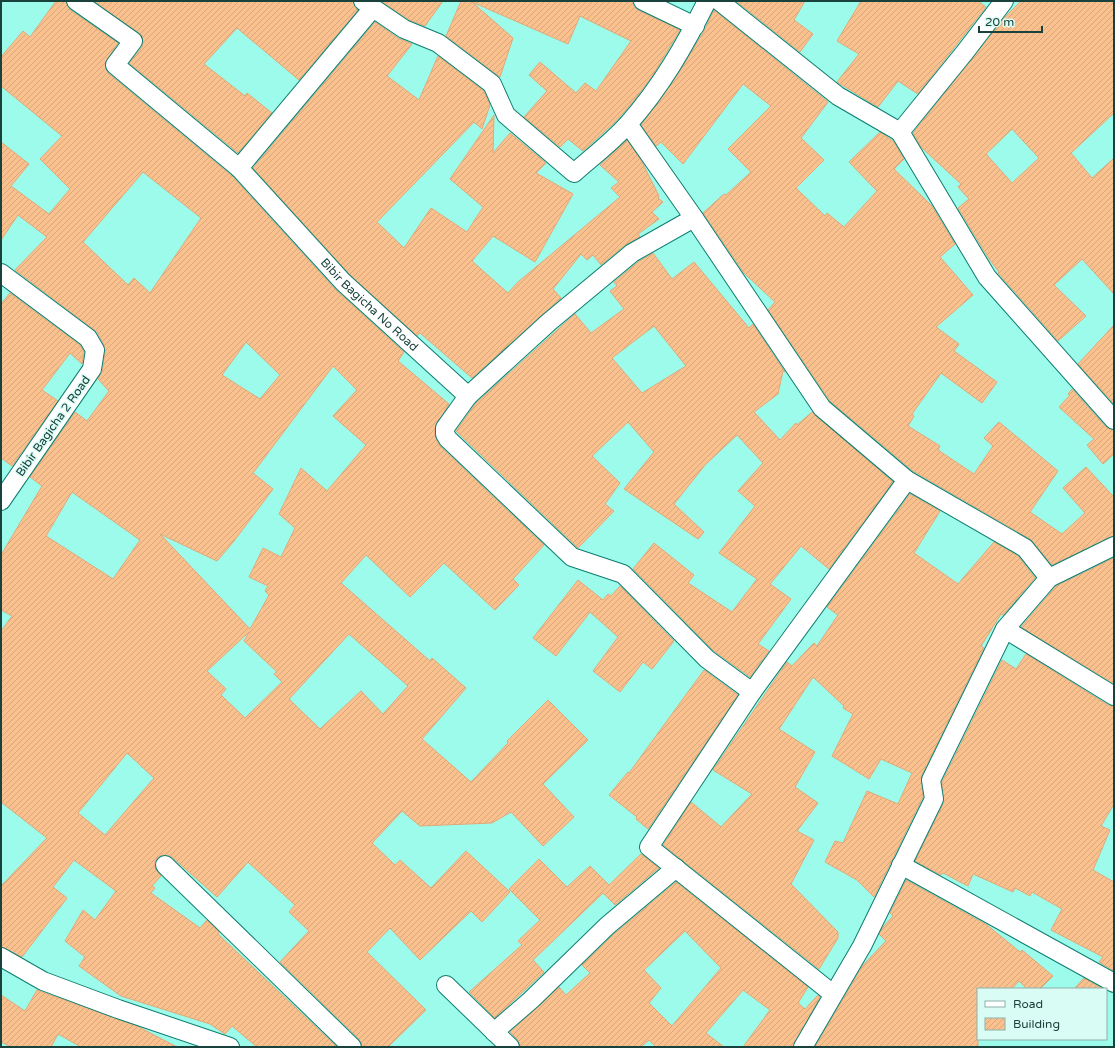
<svg xmlns="http://www.w3.org/2000/svg" width="1115" height="1048" viewBox="0 0 1115 1048" font-family="'Varela Round',sans-serif">
<style>
.building{fill:url(#building-hatch);stroke:#e0a978;fill-rule:evenodd}
.lines{fill:none;stroke-linecap:round;stroke-linejoin:round}
.street-casing{stroke:#0d7d70;stroke-width:20}
.street{stroke:#fff;stroke-width:18}
.labels{text-anchor:middle;stroke-width:3;stroke-linejoin:round;paint-order:stroke}
.street-label{font-size:12px;fill:#1a423c;stroke:#d9fcf5}
</style>
<defs>
<pattern id="building-hatch" width="6" height="6" patternUnits="userSpaceOnUse"><rect width="6" height="6" fill="#fac18f"/><path d="M-1 1l2-2M0 6l6-6M5 7l2-2" fill="none" stroke="#d6a77c"/></pattern>
</defs>
<rect width="100%" height="100%" fill="#9dfbeb"/>
<g class="building">
<path d="M 56,1 L 66,1 L 70,10 L 118,43 L 105,63 L 108,73 L 232,176 L 335,289 L 404,352 L 398,361 L 449,404 L 435,428 L 435,434 L 439,445 L 544,545 L 513,579 L 519,585 L 495,610 L 444,563 L 410,597 L 366,555 L 341,583 L 430,661 L 432,658 L 466,688 L 422,739 L 471,782 L 508,743 L 507,741 L 548,700 L 588,740 L 543,784 L 574,817 L 543,846 L 511,812 L 492,823 L 420,826 L 402,811 L 372,843 L 395,865 L 400,860 L 431,888 L 466,851 L 510,892 L 482,922 L 471,911 L 420,960 L 390,928 L 367,952 L 426,1010 L 388,1047 L 362,1047 L 359,1039 L 280,962 L 309,931 L 289,912 L 295,905 L 248,862 L 217,897 L 172,857 L 162,855 L 157,858 L 155,863 L 155,868 L 161,876 L 152,886 L 155,888 L 151,893 L 200,928 L 207,920 L 219,932 L 218,934 L 337,1047 L 257,1047 L 232,1026 L 225,1034 L 210,1024 L 121,996 L 79,966 L 85,957 L 65,941 L 83,910 L 95,920 L 116,891 L 74,860 L 53,887 L 67,898 L 22,957 L 1,947 L 1,886 L 47,838 L 1,802 L 1,631 L 12,616 L 1,610 L 1,555 L 42,486 L 30,477 L 75,412 L 87,421 L 109,391 L 98,379 L 102,371 L 105,352 L 104,345 L 97,332 L 15,270 L 47,237 L 18,215 L 1,240 L 1,142 L 29,164 L 11,186 L 49,214 L 70,189 L 40,159 L 62,136 L 1,86 L 1,57 L 23,31 L 30,37 ZM 143,172 L 201,218 L 150,293 L 134,278 L 128,285 L 83,242 ZM 246,342 L 280,375 L 260,399 L 222,375 ZM 333,366 L 357,390 L 333,416 L 366,445 L 327,491 L 301,468 L 279,514 L 295,528 L 281,557 L 263,548 L 249,577 L 268,586 L 265,591 L 269,595 L 250,629 L 160,534 L 217,561 L 234,541 L 273,489 L 253,473 ZM 72,492 L 140,540 L 113,579 L 46,536 ZM 249,632 L 244,641 L 277,672 L 274,674 L 282,682 L 245,718 L 221,695 L 226,689 L 207,671 ZM 349,634 L 408,686 L 383,714 L 361,691 L 320,729 L 289,699 ZM 127,753 L 154,778 L 105,835 L 78,813 Z"/>
<polygon points="94,1 353,1 358,10 299,80 237,28 204,64 245,96 247,93 272,113 238,153 129,63 142,47 143,42 142,36"/>
<polygon points="381,1 443,1 425,26 409,20"/>
<polygon points="461,1 633,1 634,7 638,10 680,30 653,75 632,103 614,123 583,151 568,139 560,147 524,117 547,91 529,75 540,62 576,93 585,83 596,91 631,41 580,16 568,44 472,2 513,38 500,77 446,36"/>
<polygon points="736,1 805,1 794,20 813,34 800,52"/>
<polygon points="861,1 978,1 986,7 918,94 898,81 878,107 837,82 859,54 837,41"/>
<path d="M 1021,1 L 1114,1 L 1114,113 L 1071,153 L 1092,178 L 1114,158 L 1114,294 L 1082,259 L 1054,285 L 1086,316 L 1058,341 L 998,273 L 999,272 L 989,259 L 958,208 L 969,199 L 958,187 L 961,184 L 921,147 L 913,133 L 1003,19 ZM 1012,129 L 1039,158 L 1012,183 L 986,154 Z"/>
<polygon points="714,10 828,102 801,138 824,160 796,188 825,216 827,213 844,227 877,191 849,162 880,132 894,142 904,159 894,169 932,206 955,244 940,257 973,295 936,327 959,344 954,351 997,382 982,403 941,373 912,414 914,416 908,426 940,446 938,450 974,474 993,446 984,438 999,422 1058,471 1030,512 1062,534 1085,513 1063,488 1086,467 1114,497 1114,536 1052,565 1030,539 913,471 830,401 768,310 775,302 744,273 703,213 724,194 726,195 751,172 728,149 771,106 743,84 683,164 661,142 656,146 641,125 680,71 704,31"/>
<polygon points="375,22 398,38 412,44 387,76 419,100 438,56 484,91 490,105 482,129 474,122 377,222 404,248 431,208 467,232 483,207 450,179 494,115 493,153 510,133 546,163 536,173 573,194 535,262 493,236 472,261 508,293 518,282 620,197 611,188 619,182 600,165 627,140 641,160 659,196 658,198 663,202 652,212 659,219 638,234 640,237 625,245 601,265 593,255 587,260 581,254 553,289 561,298 472,378 420,333 417,336 350,275 253,168"/>
<path d="M 653,253 L 672,279 L 694,262 L 749,328 L 753,324 L 785,372 L 783,371 L 778,394 L 754,412 L 780,440 L 796,423 L 797,425 L 812,412 L 893,482 L 829,569 L 801,546 L 770,584 L 791,599 L 758,644 L 769,651 L 750,677 L 714,651 L 633,569 L 654,543 L 694,575 L 688,583 L 732,612 L 757,579 L 719,553 L 755,506 L 738,491 L 763,463 L 737,435 L 705,465 L 674,504 L 704,532 L 698,539 L 624,489 L 654,452 L 628,422 L 592,456 L 620,483 L 605,504 L 614,511 L 578,548 L 456,431 L 476,403 L 575,314 L 591,333 L 624,309 L 610,291 L 617,286 L 614,282 L 638,262 ZM 654,326 L 686,366 L 642,393 L 612,358 Z"/>
<polygon points="10,293 80,345 84,352 82,364 70,353 42,390 58,401 12,466 1,458 1,304"/>
<polygon points="1114,325 1114,404 1078,364"/>
<polygon points="1072,389 1106,427 1114,430 1114,454 1103,464 1087,445 1094,439 1059,407 1070,395 1068,394"/>
<polygon points="910,494 940,511 914,553 958,584 994,542 1018,556 1035,578 1003,615 1001,614 981,646 984,648 922,775 923,797 874,897 857,880 825,862 835,841 843,843 867,791 898,804 912,773 881,759 869,779 832,756 853,714 843,708 844,706 813,677 779,729 815,752 795,787 818,803 797,831 814,840 791,884 838,932 838,938 819,969 663,845 691,802 721,827 752,794 713,770 787,662 792,666 814,643 817,646 838,615 827,607"/>
<polygon points="1114,558 1114,684 1021,627 1056,586"/>
<polygon points="578,580 603,600 608,594 611,596 620,586 674,641 652,669 643,662 620,692 593,671 618,637 590,612 556,656 533,638"/>
<polygon points="1026,654 1108,705 1114,706 1114,804 1101,826 1110,830 1093,870 1114,882 1114,971 1099,962 1103,957 1051,930 1062,909 1032,892 1030,896 1015,888 1013,892 973,874 968,886 943,873 941,875 915,861 943,804 942,782 1002,660 1016,669"/>
<polygon points="704,670 738,695 648,829 636,819 637,817 609,795 628,772 629,773"/>
<polygon points="641,854 659,868 615,905 603,893 533,960 544,972 495,1018 469,992 522,945 518,941 540,920 509,889 539,859 567,887 590,866 609,885"/>
<polygon points="906,880 987,925 1020,952 1022,950 1053,976 1040,989 1027,989 1019,981 1012,989 978,989 978,1047 815,1047 863,965 886,941 879,934 883,927 893,916 890,913"/>
<path d="M 676,882 L 808,987 L 798,1003 L 805,1009 L 818,995 L 820,997 L 793,1047 L 743,1047 L 770,1010 L 743,990 L 706,1033 L 724,1047 L 656,1047 L 649,1040 L 641,1047 L 520,1047 L 518,1040 L 510,1032 L 559,987 L 566,995 L 590,973 L 582,965 L 614,934 ZM 685,931 L 721,968 L 672,1026 L 649,1003 L 661,988 L 644,970 Z"/>
<polygon points="1084,978 1103,989 1074,989"/>
<polygon points="37,990 137,1026 177,1047 81,1047 58,1034 51,1047 11,1047 1,1042 1,995 25,1011"/>
</g>
<g class="lines">
<defs>
<g id="street">
<polyline points="76,1 133,41 115,65 239,168"/>
<path id="s1" d="M 363,1 L 373,8 L 239,168 L 343,282 L 468,396 L 445,428 L 445,434 L 448,439 L 572,557 L 623,574 L 707,659 L 752,692"/>
<polyline points="643,1 695,26"/>
<polyline points="719,1 838,96 900,132"/>
<polyline points="1004,1 965,52 900,132 987,277 1114,420"/>
<path d="M 373,8 L 404,29 L 438,43 L 492,84 L 506,115 L 574,173 C 592,157 612,142 628,124 C 661,87 685,45 707,1"/>
<polyline points="628,124 694,218 822,408 907,480 1025,548 1049,578"/>
<polyline points="1,273 88,338 95,350 92,369 1,501"/>
<polyline points="468,396 549,322 632,253 694,218"/>
<polyline points="1005,629 1114,696"/>
<polyline points="165,865 352,1047"/>
<polyline points="901,865 1114,983"/>
<polyline points="1,957 43,981 118,1009 230,1047"/>
<polyline points="446,985 510,1047"/>
<polyline points="833,994 649,847 752,692 907,480"/>
<polyline points="494,1032 531,1000 607,926 676,868"/>
<polyline points="803,1047 862,946 934,799 931,780 1005,629 1049,578 1114,546"/>
</g>
</defs>
<use href="#street" class="street-casing"/>
<use href="#street" class="street"/>
</g>
<g class="labels">
<g class="street-label">
<text dy="4" stroke="none"><textPath href="#s1" startOffset="410">Bibir Bagicha No Road</textPath></text>
<text transform="translate(53 426) rotate(-55)" y="4">Bibir Bagicha 2 Road</text>
</g>
</g>
<rect width="1115" height="1048" fill="none" stroke="#1a423c" stroke-width="4"/>
<rect x="977" y="988" width="130" height="52" fill="#d9fcf5" stroke="#8db2ab"/>
<rect x="985" y="1001" width="20" height="6" fill="#ffffff" stroke="#8db2ab"/>
<text x="1013" y="1008" font-size="12" fill="#1a423c">Road</text>
<rect x="985" y="1018" width="20" height="12" fill="url(#building-hatch)" stroke="#8db2ab"/>
<text x="1013" y="1028" font-size="12" fill="#1a423c">Building</text>
<path d="M979 26v6h63v-6" fill="none" stroke="#1a423c" stroke-width="2"/>
<text x="985" y="26" font-size="12" fill="#1a423c" stroke="#d9fcf5" stroke-width="3" paint-order="stroke">20 m</text>
</svg>
